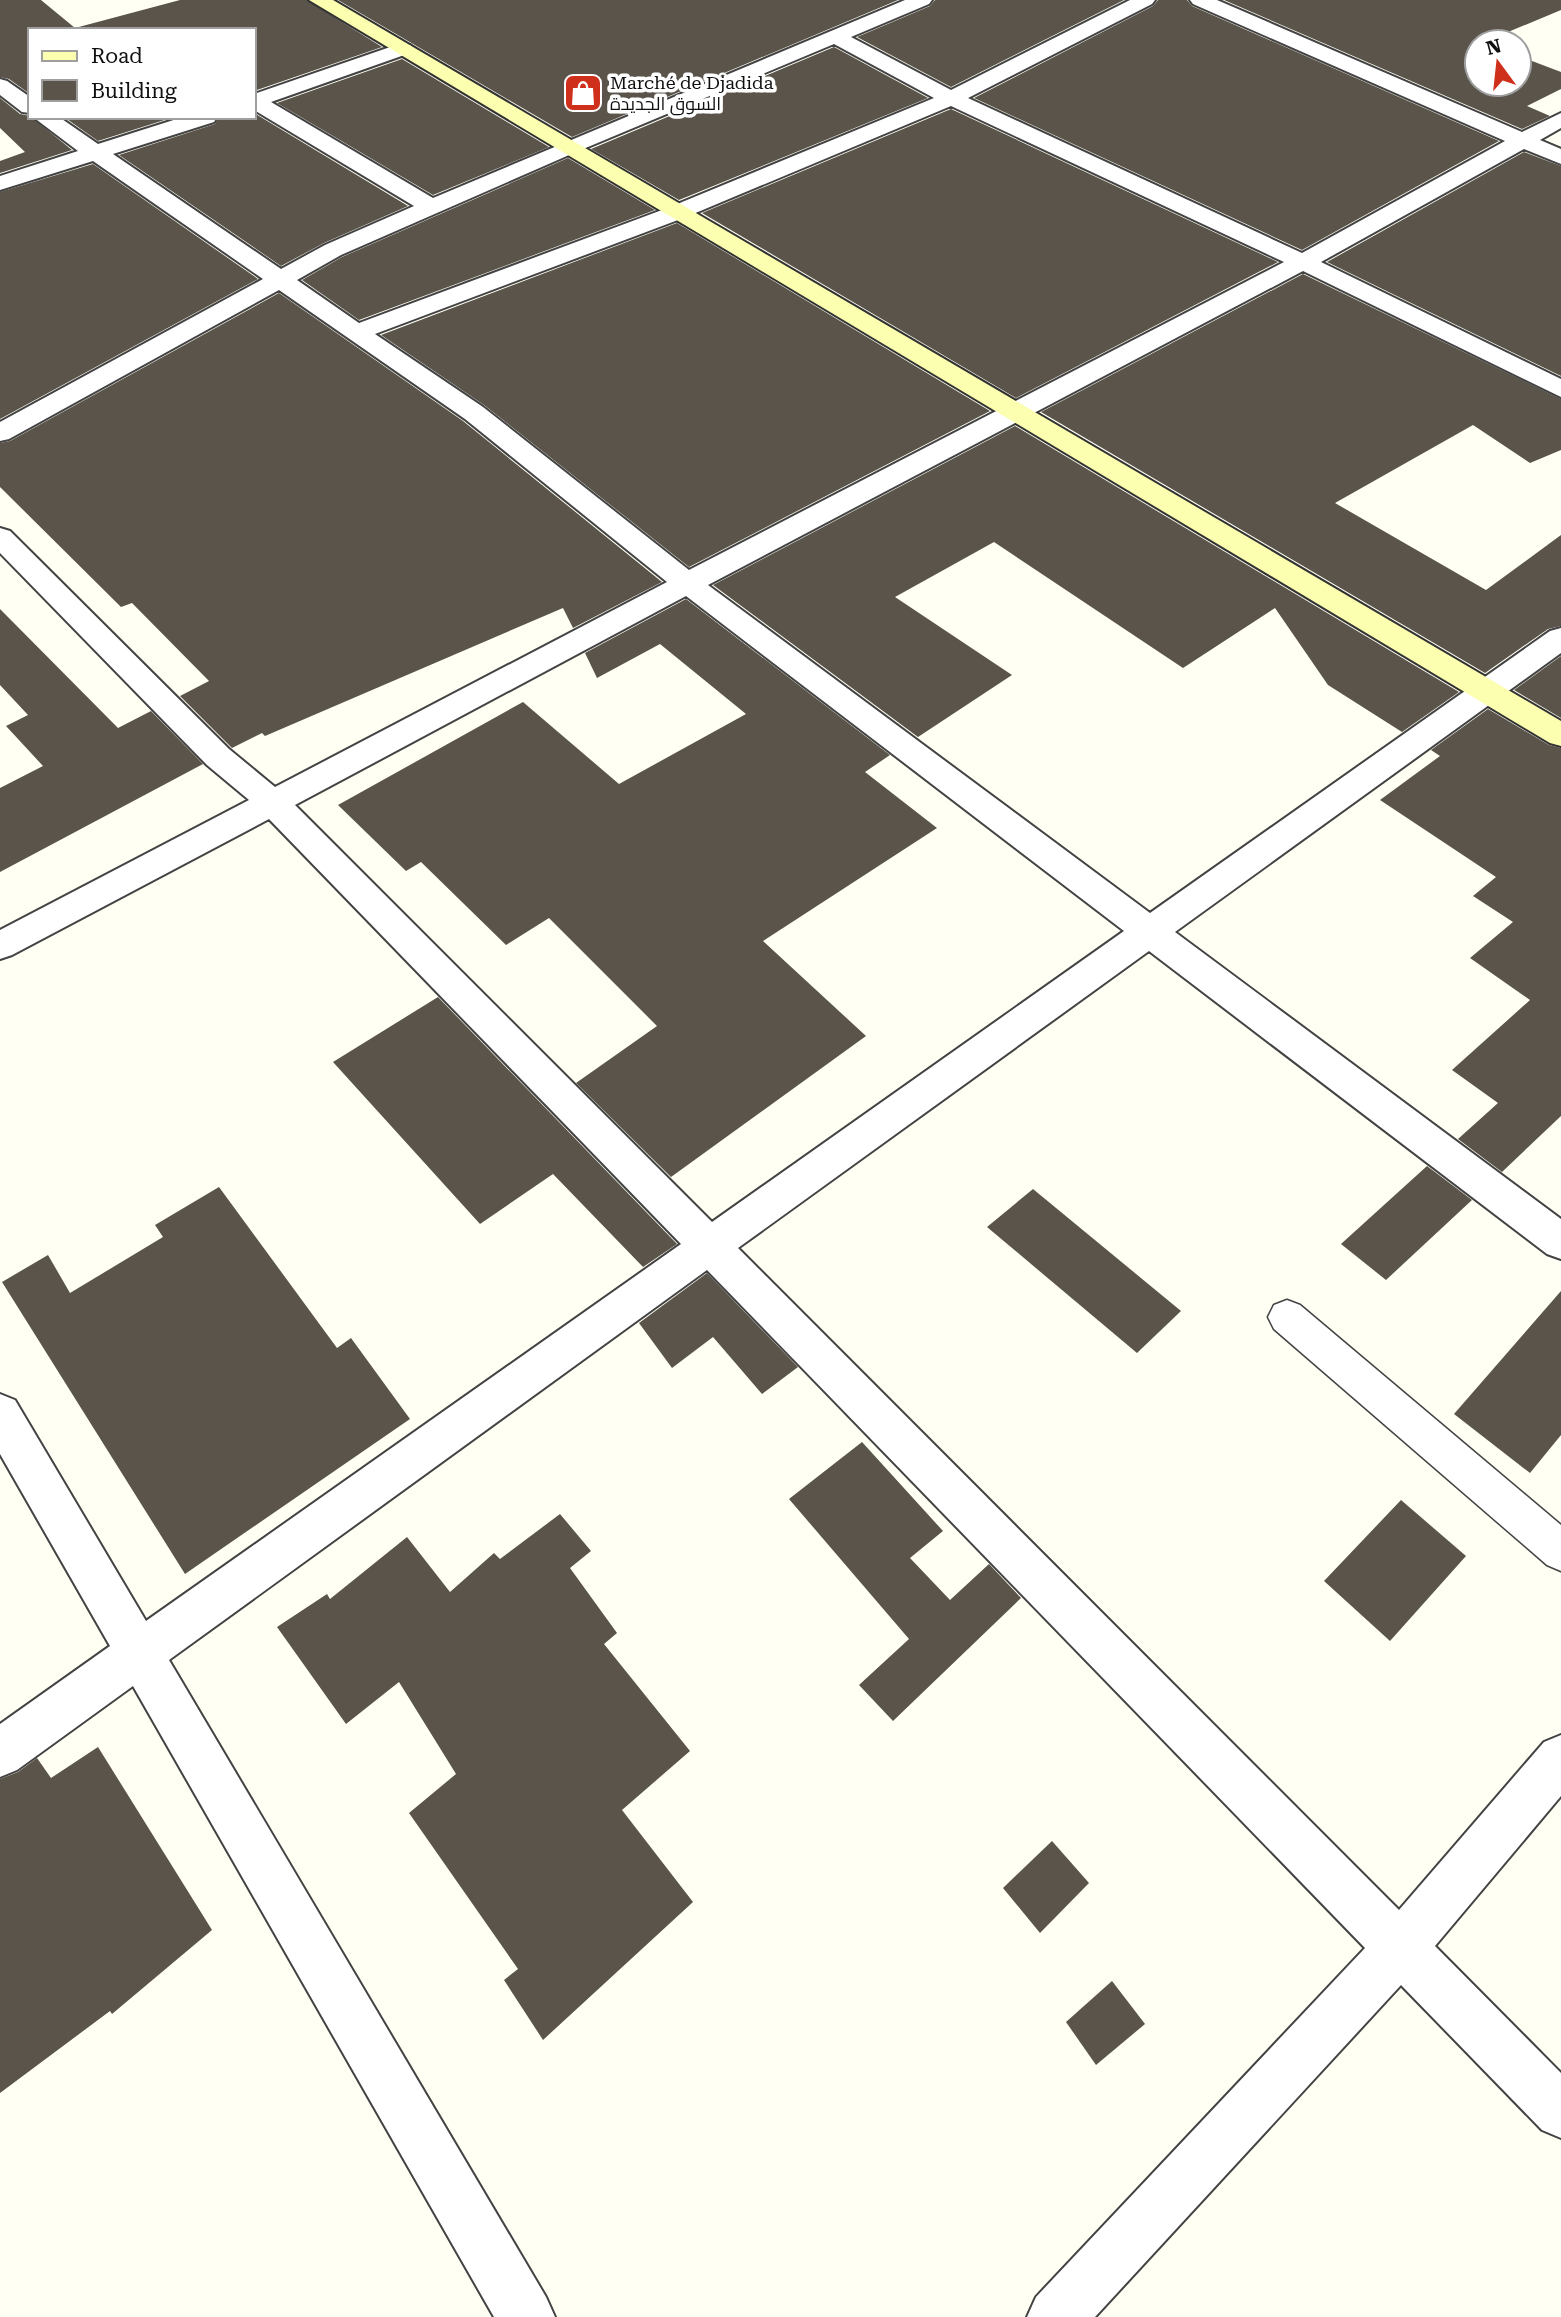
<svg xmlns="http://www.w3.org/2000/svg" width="1561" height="2317" viewBox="0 0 1561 2317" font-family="'Roboto Serif',Cairo,serif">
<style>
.building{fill:#5a544b}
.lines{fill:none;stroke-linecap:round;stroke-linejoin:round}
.lane-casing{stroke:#434343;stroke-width:3}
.street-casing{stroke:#434343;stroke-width:4}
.secondary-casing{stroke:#323232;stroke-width:4}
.lane{fill:#fff;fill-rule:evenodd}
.street{fill:#fff;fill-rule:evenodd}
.secondary{fill:#fbffaf;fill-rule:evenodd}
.labels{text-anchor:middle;stroke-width:7;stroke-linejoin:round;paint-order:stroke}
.far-poi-label{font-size:18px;fill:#101010;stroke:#fff;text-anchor:start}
</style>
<rect width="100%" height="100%" fill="#fffff4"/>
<g class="building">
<polygon points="0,0 41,0 75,28 180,0 307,0 382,47 254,91 254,30 30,30 30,94 9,79 0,77"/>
<polygon points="338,0 898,0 572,137"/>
<polygon points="935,0 1124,0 951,87 857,37 930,6"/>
<polygon points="1158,0 1187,0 1192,6 1499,141 1302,250 974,98 1153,6"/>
<polygon points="1224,0 1561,0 1561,10 1484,42 1477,42 1477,84 1519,84 1519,56 1561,72 1561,89 1527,106 1550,116 1522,129"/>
<polygon points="834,47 928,98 679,200 591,149"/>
<polygon points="402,59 549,147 433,195 277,103"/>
<polygon points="0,98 20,114 30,116 72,150 0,173 0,161 25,152 0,128"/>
<polygon points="951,109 1278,262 1016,398 702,213"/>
<polygon points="254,113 408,206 324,243 281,266 119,155 215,124 219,117 254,117"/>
<polygon points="64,117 174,117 98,141"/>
<polygon points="1524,152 1561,166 1561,376 1327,262"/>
<polygon points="568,158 655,210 359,320 302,280 342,257"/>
<polygon points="93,164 258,279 0,419 0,192"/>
<polygon points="677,223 990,411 689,567 484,405 381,335"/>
<polygon points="1303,274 1561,399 1561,450 1530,463 1473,425 1335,503 1486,590 1561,535 1561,626 1548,629 1485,673 1041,412"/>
<polygon points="279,293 463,421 662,582 573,628 563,608 265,736 262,733 232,748 180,696 209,681 132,603 121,607 0,487 0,443 10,441"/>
<polygon points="1015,426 1459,692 1402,732 1328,685 1275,608 1183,668 994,542 895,597 1012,675 918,737 713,585"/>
<polygon points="686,599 890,755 865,772 937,828 763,941 866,1036 671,1177 576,1083 657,1026 549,918 506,945 421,862 406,871 338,805 523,702 619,784 746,714 660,644 597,678 585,653"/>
<polygon points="0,609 118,728 151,711 203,764 0,872 0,788 43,766 6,726 28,715 0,685"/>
<polygon points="1561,656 1561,718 1514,690"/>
<polygon points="1488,709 1549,745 1561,748 1561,1116 1502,1172 1458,1139 1498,1103 1452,1070 1530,1000 1470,958 1513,922 1473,896 1496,877 1380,800 1440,756 1431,750"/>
<polygon points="438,997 677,1244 643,1267 553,1174 480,1224 333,1062"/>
<polygon points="1427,1166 1472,1200 1386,1280 1341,1244"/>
<polygon points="219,1187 337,1348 351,1338 410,1419 185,1574 2,1282 48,1255 70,1293 163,1237 155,1225"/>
<polygon points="1033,1189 1181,1311 1137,1353 987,1227"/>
<polygon points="707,1273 798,1367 762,1394 713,1337 672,1368 639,1323"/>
<polygon points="1561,1291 1561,1435 1530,1473 1454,1414"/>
<polygon points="862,1442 943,1531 910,1558 950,1600 989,1564 1021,1598 893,1721 859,1685 909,1639 789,1499"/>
<polygon points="1401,1500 1466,1556 1390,1641 1324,1581"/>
<polygon points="560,1514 591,1551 570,1568 617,1633 604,1644 690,1751 622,1810 693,1902 543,2040 504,1980 518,1969 409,1813 456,1774 399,1682 346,1724 277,1627 327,1594 330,1599 407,1537 450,1592 494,1553 500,1559"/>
<polygon points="98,1747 212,1930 112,2014 110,2011 0,2093 0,1779 18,1772 37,1758 51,1778"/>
<polygon points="1052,1841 1089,1883 1040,1933 1003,1888"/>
<polygon points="1112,1981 1145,2024 1096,2065 1066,2022"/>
</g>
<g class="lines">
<defs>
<polygon id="lane" points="1287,1300 1300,1305 1561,1525 1561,1571 1547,1565 1274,1329 1268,1317 1274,1305"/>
<g id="street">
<path d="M 905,0 L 932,0 L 929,4 L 851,37 L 951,90 L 1130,0 L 1155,0 L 1152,4 L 968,98 L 1302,253 L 1505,141 L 1193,4 L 1190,0 L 1217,0 L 1522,132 L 1561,113 L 1561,128 L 1540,140 L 1561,149 L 1561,164 L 1524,149 L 1321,262 L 1561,379 L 1561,397 L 1303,271 L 708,585 L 1150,913 L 1550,631 L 1561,628 L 1561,653 L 1175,932 L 1561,1219 L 1561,1259 L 1547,1254 L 1149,951 L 738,1248 L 1399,1910 L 1544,1742 L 1561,1735 L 1561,1796 L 1435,1946 L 1561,2073 L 1561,2138 L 1542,2130 L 1401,1985 L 1095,2317 L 1027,2317 L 1036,2297 L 1365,1948 L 707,1270 L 169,1660 L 546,2297 L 555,2317 L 494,2317 L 133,1686 L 17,1770 L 0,1777 L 0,1724 L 110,1646 L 0,1454 L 0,1394 L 15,1400 L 146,1621 L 681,1244 L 269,819 L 12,955 L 0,959 L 0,930 L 249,800 L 207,765 L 0,553 L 0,528 L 10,531 L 229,749 L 275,787 L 667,582 L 465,419 L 279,290 L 9,439 L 0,441 L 0,422 L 263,279 L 93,161 L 0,190 L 0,176 L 78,151 L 33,117 L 59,117 L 98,144 L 183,117 L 217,117 L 214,122 L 113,154 L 281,269 L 325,245 L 414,206 L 254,110 L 254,94 L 396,45 L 410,45 L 413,49 L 410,53 L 271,102 L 433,198 ZM 834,44 L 934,98 L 670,207 L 359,323 L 297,280 L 341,255 L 576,152 ZM 951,106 L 1284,262 L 689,570 L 483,407 L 375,334 L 686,217 ZM 686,596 L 1124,931 L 712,1222 L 295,805 Z"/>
<polygon points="0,79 7,81 30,97 30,113 22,112 0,95"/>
</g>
<polygon id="secondary" points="309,0 333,0 1561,721 1561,746 1550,743"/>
</defs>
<use href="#lane" class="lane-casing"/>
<use href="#street" class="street-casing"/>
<use href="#secondary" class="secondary-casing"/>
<use href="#lane" class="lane"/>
<use href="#street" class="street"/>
<use href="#secondary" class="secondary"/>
</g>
<defs>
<symbol id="shop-square" viewBox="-11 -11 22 22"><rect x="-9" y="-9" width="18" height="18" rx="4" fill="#ce301b" stroke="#fff"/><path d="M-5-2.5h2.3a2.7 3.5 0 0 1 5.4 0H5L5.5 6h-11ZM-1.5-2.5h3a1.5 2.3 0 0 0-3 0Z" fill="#fff"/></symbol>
</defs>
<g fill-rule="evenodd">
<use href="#shop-square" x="561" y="71" width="44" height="44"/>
</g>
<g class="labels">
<g class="far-poi-label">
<text x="610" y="89">Marché de Djadida<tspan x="610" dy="21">السوق الجديدة</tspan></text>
</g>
</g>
<rect x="28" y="28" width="228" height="91" fill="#ffffff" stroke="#9f9f9f" stroke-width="2"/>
<rect x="42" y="51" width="35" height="10" fill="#fbffaf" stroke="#9f9f9f" stroke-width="2"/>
<text x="91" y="63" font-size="21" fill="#101010">Road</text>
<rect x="42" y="80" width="35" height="21" fill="#5a544b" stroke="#9f9f9f" stroke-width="2"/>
<text x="91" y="98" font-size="21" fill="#101010">Building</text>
<g transform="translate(1498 63) rotate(345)"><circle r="33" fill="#ffffff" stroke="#9f9f9f" stroke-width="2"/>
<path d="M0-5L12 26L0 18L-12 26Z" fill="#ce301b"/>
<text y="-10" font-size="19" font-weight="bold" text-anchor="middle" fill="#101010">N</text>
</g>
</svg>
